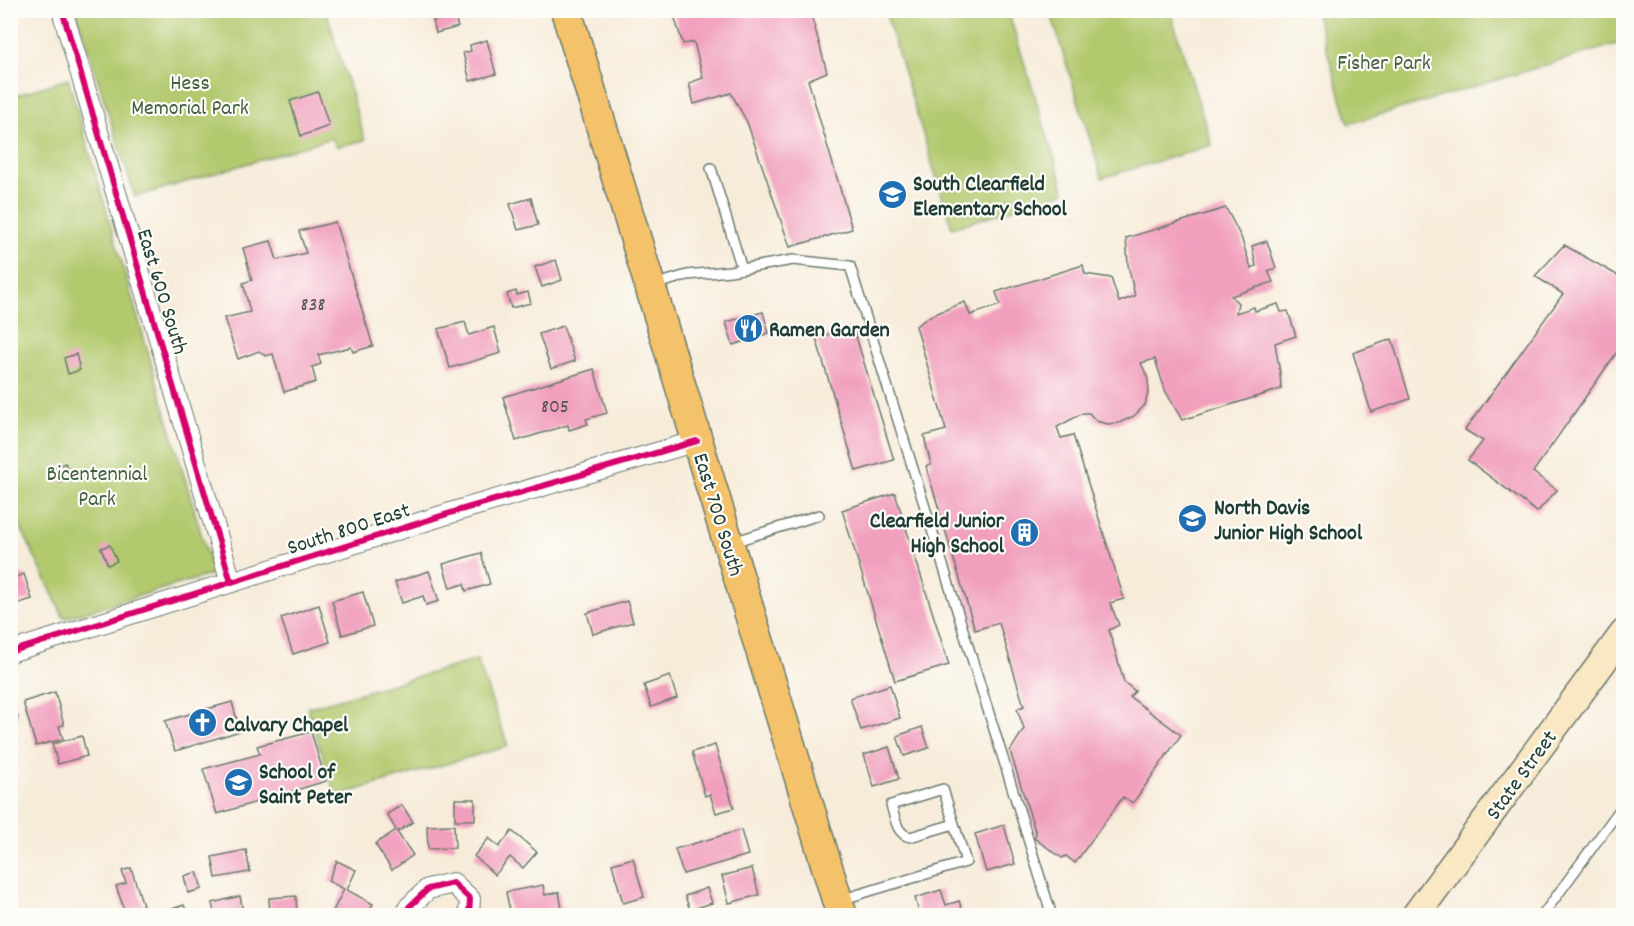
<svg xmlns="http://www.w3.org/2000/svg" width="1634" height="926" viewBox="0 0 1634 926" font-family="Dekko,sans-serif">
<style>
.green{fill:#b2c96e;stroke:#688351;stroke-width:1.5}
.building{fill:#f19fbd}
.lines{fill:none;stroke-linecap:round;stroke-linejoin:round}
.service-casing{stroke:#6b7a6e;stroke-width:12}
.minor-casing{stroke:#6b7a6e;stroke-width:22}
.secondary-casing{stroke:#6b7a6e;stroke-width:30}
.primary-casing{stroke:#6b7a6e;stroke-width:33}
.service{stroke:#fff;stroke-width:9}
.minor{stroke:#fff;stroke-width:20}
.secondary{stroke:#fae7c3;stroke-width:27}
.primary{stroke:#f3c26a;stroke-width:30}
.cycleway-casing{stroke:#fdfcf7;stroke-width:10}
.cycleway{stroke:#d6006c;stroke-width:6}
.labels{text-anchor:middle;stroke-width:4.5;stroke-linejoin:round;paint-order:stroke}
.number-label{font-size:20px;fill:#545656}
.park-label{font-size:22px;fill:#446042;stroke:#fdfcf7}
.poi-label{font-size:22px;font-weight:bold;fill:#1f3d34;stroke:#fdfcf7;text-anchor:start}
.street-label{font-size:22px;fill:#1f3d34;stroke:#fdfcf7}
</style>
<rect width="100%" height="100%" fill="#fdfcf7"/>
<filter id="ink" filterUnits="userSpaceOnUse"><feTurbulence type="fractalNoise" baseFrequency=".0167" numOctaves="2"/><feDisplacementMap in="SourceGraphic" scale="12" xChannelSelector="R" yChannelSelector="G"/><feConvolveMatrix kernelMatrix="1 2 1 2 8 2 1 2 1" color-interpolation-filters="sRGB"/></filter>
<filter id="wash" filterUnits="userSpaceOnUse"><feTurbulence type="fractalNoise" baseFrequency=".008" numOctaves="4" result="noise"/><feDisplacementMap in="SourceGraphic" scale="24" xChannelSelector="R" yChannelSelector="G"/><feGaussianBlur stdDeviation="1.35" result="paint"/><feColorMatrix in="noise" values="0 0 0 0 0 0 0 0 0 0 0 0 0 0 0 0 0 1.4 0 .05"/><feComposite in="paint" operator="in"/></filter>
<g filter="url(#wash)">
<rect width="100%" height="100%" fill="#f7ecda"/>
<g class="green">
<polygon points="76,11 326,11 365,140 337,147 332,138 135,197"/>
<polygon points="885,11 1008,11 1065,192 952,228"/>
<polygon points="1050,11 1170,11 1212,145 1102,178"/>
<polygon points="1315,11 1623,11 1623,42 1349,124"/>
<polygon points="68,79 213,574 64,618 11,507 11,97"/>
<polygon points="477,660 508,746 336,796 307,708"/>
</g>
<g id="blocks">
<g class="building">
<polygon points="672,10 810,10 827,72 808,80 852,229 790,247 747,122 731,93 694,104 689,83 703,78 694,42 683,44"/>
<polygon points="454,14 458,27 436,33 433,21"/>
<polygon points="487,40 496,74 470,81 463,53 471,51 470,45"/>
<polygon points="318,92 329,126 301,136 290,101"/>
<polygon points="531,198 538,225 518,230 510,204"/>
<polygon points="1226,208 1241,237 1251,268 1256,266 1252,246 1267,241 1276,268 1268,271 1273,282 1231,296 1238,303 1236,313 1254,307 1255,311 1278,304 1281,312 1288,311 1296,336 1275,343 1280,373 1281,389 1182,420 1165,390 1155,359 1141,363 1147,376 1149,389 1145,405 1134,416 1119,423 1108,424 1096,421 1089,413 1083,413 1057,427 1061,438 1073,435 1124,599 1110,603 1119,625 1109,630 1124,682 1135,691 1130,697 1181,735 1133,803 1123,797 1075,863 1066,856 1062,858 1034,838 1036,834 1010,751 1024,729 1017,709 1024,706 999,623 975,630 926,466 931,465 924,436 946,430 916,326 930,316 965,302 970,315 1000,305 996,292 1083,265 1085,274 1111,278 1119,302 1135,296 1128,265 1126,238"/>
<polygon points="335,222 373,346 353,352 351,347 318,355 321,364 312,367 316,382 284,392 273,354 266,356 259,351 238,359 224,318 250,312 243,283 252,280 243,248 271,241 277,260 306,253 299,231"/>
<polygon points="1564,245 1624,279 1624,342 1533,472 1557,490 1537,512 1468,460 1483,441 1465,430 1563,294 1535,276"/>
<polygon points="556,260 562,280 542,287 535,267"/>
<polygon points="516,291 517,295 528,292 531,303 511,308 507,294"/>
<polygon points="763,312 769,333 733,345 726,322"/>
<polygon points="465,322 469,335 494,327 501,353 450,368 438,329"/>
<polygon points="563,326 575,361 551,369 539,334"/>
<polygon points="853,327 894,460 856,471 816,338"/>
<polygon points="1392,339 1410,399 1371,412 1353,353"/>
<polygon points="76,354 80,370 68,374 64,358"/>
<polygon points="594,369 607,413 586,419 588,424 569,430 568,425 516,441 503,397"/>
<polygon points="65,463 71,478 60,483 54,468"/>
<polygon points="895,493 949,665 895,681 842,510"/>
<polygon points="110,545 117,561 108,565 101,548"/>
<polygon points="481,553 490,584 466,591 464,584 450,588 443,564"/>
<polygon points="429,571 439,601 426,605 423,596 402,603 395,582"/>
<polygon points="24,574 32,599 10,606 10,579"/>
<polygon points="363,592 373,626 342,635 332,601"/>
<polygon points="627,601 633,622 593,634 587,613"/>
<polygon points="319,605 330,642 293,654 281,618"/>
<polygon points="670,676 677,698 651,707 644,685"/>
<polygon points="890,685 900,718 861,730 850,698"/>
<polygon points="55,692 64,725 59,726 63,739 36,746 23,702"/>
<polygon points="232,702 240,731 175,751 165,721"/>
<polygon points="16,710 18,718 10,720 10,712"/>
<polygon points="922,727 929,748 904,756 897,736"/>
<polygon points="311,732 326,781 217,814 203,769 260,754 257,746"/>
<polygon points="82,736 87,756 58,764 52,744"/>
<polygon points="715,745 734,808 716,813 710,794 705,796 692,752"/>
<polygon points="889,747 899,779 874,787 864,755"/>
<rect x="455" y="799" width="20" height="21"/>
<polygon points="402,805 413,822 397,832 413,855 392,870 375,844 396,830 387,814"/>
<polygon points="454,825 455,848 428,849 427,826"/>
<polygon points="1004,825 1015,864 986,872 975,834"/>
<polygon points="741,830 748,855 683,874 675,849"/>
<polygon points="512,831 537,852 523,868 510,857 495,875 474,856 489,838 499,847"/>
<polygon points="246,850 250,872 216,878 212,857"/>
<polygon points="633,858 644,897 623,903 612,864"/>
<polygon points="337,861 356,870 347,890 373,904 367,916 337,916 332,913 344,889 328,881"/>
<polygon points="131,868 143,905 125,912 116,886 126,883 122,871"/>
<polygon points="752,868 759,895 729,903 722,876"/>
<polygon points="197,872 202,889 188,893 184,876"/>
<polygon points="543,885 545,895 559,892 562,909 549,911 550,916 511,916 506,892"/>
<polygon points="707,888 712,903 690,910 685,896"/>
<polygon points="941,890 946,905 959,901 964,916 920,916 915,898"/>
<polygon points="240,896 244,916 215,916 212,903"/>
<polygon points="296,896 297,916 270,916 269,898"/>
<polygon points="184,905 188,916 154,916 153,915"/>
</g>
</g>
</g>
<g filter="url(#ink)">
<use href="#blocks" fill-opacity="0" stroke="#6b7a6e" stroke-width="1.5"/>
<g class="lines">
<defs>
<g id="service">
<polyline points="711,168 742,269"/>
<polyline points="654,285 687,275 730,271 793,260 850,266 1052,916"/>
<polyline points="733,542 819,515"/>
<path d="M 840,900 L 966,862 L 943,789 L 891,805 C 895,817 896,834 910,837 L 954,824"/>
<polyline points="1542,916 1624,804"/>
</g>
<g id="minor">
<polyline points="62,10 231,582"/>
<polyline points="10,652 460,510 697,441"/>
<polyline points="405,916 409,907 428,889 453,883 470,899 469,916"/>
</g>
<polyline id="secondary" points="1415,916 1624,633"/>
<polyline id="primary" points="566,10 842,916"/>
</defs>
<use href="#service" class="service-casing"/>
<use href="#minor" class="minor-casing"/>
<use href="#secondary" class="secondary-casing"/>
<use href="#primary" class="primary-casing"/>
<use href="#service" class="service"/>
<use href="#minor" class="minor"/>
<use href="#secondary" class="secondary"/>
<use href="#primary" class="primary"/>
<defs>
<g id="cycleway">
<polyline points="62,10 231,582"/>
<polyline points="10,652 460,510 697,441"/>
<polyline points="405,916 409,907 428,889 453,883 470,899 469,916"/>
</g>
</defs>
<use href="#cycleway" class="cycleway-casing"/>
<use href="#cycleway" class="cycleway"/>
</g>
</g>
<defs>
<symbol id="school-disc" viewBox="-11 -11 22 22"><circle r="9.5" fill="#1f6fb2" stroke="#fdfcf7"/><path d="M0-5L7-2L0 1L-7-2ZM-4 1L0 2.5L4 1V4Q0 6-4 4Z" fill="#fff"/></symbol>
<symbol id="restaurant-disc" viewBox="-11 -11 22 22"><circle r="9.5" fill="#1f6fb2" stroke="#fdfcf7"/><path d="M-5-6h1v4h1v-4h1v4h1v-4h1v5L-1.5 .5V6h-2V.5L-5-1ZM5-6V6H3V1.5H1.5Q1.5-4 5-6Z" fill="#fff"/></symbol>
<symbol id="building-disc" viewBox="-11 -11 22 22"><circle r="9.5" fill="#1f6fb2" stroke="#fdfcf7"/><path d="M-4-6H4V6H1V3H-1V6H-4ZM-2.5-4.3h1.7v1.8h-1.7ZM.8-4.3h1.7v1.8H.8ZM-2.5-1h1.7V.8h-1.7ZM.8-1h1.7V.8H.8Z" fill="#fff"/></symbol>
<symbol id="church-disc" viewBox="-11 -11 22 22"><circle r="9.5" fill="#1f6fb2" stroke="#fdfcf7"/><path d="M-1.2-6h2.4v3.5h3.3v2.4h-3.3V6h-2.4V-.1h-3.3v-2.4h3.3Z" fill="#fff"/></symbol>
</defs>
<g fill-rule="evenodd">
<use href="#school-disc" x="876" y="178" width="33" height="33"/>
<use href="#restaurant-disc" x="732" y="312" width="33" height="33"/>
<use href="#school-disc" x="1176" y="502" width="33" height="33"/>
<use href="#building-disc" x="1008" y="516" width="33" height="33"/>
<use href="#church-disc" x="186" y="706" width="33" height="33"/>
<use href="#school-disc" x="222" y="766" width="33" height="33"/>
</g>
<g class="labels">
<g class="number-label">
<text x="313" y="310">838</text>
<text x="555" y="412">805</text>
</g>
<g class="park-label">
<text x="1384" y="69">Fisher Park</text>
<text x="190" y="89">Hess<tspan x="190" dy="25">Memorial Park</tspan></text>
<text x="97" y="480">Bicentennial<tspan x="97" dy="25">Park</tspan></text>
</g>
<g class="poi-label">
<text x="913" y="190">South Clearfield<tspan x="913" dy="25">Elementary School</tspan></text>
<text x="769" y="336">Ramen Garden</text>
<text x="1214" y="514">North Davis<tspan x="1214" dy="25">Junior High School</tspan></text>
<text x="1004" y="527" text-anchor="end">Clearfield Junior<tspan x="1004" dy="25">High School</tspan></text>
<text x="224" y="731">Calvary Chapel</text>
<text x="259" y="778">School of<tspan x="259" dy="25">Saint Peter</tspan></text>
</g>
<g class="street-label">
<text transform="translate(164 291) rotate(73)" y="8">East 600 South</text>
<text transform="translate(720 514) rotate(73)" y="8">East 700 South</text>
<text transform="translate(348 527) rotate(-18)" y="8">South 800 East</text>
<text transform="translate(1520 774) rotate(-54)" y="8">State Street</text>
</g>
</g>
<rect width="1634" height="926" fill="none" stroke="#fdfcf7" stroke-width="36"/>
</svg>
